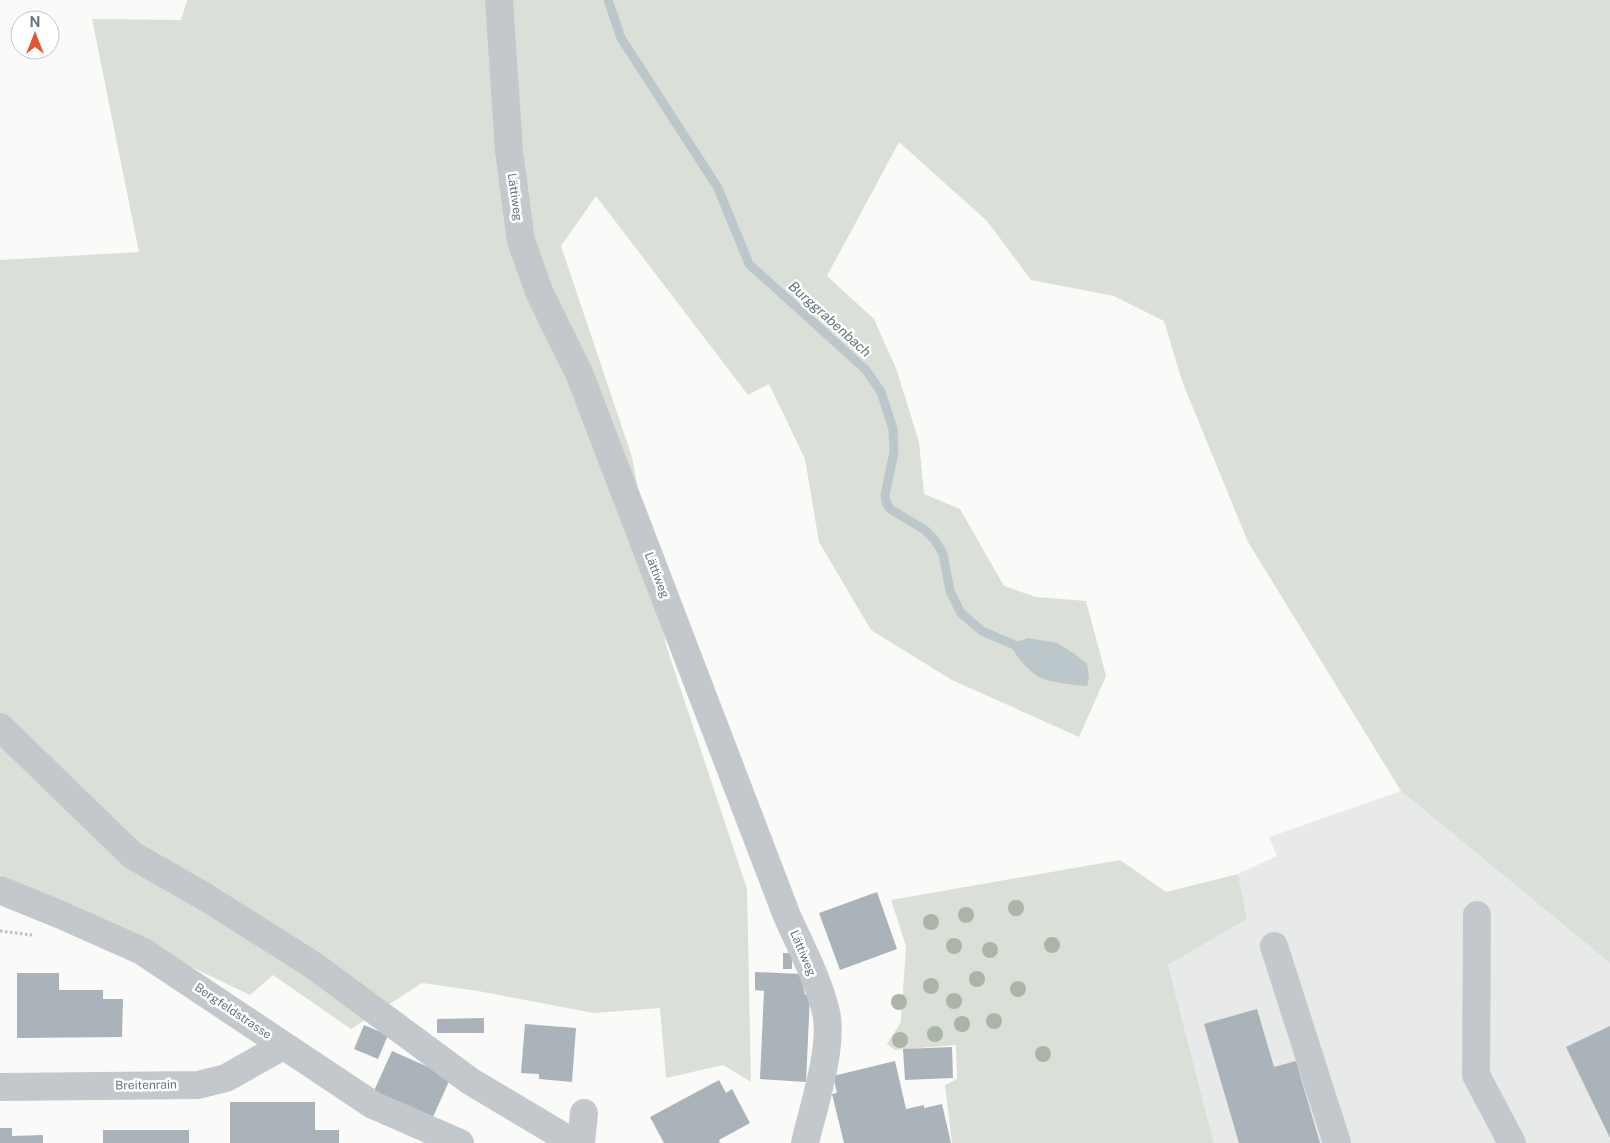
<svg xmlns="http://www.w3.org/2000/svg" width="1610" height="1143" viewBox="0 0 1610 1143" font-family="'Public Sans',sans-serif">
<style>
.built{fill:#e8e9e9}
.green{fill:#dadfd7}
.water{fill:#bbc7cb}
.lines{fill:none;stroke-linecap:round;stroke-linejoin:round}
.stream{stroke:#bbc7cb;stroke-width:9}
.building{fill:#aab3b9}
.path{stroke:#bbbfc2;stroke-width:3;stroke-dasharray:2.5 2.5;stroke-linecap:butt}
.minor{stroke:#c3c8cc;stroke-width:28}
.tree{fill:#aab4a7}
.labels{text-anchor:middle;stroke-width:5;stroke-linejoin:round;paint-order:stroke}
.street-label{font-size:12px;fill:#657683;stroke:#fff}
.water-label{font-size:14px;font-style:italic;fill:#60757c;stroke:#fff}
</style>
<rect width="100%" height="100%" fill="#fafaf8"/>
<polygon class="built" points="1401,791 1610,963 1610,1143 1214,1143 1168,965 1247,919 1238,874 1277,856 1269,837"/>
<g class="green">
<polygon points="187,0 1610,0 1610,963 1401,791 1248,542 1182,381 1164,321 1114,296 1031,280 987,221 899,142 827,276 874,319 896,368 919,442 924,494 960,509 1004,586 1036,597 1086,601 1106,676 1079,737 952,680 871,630 819,542 805,459 769,384 748,395 596,196 561,246 632,457 666,645 747,889 751,1082 723,1065 666,1078 660,1008 594,1013 478,991 422,983 351,1029 273,975 250,995 0,875 0,260 139,252 92,19 181,20"/>
<polygon points="1120,860 1166,892 1238,874 1247,919 1168,965 1214,1143 952,1143 945,1085 957,1079 956,1045 895,1050 887,1044 901,1022 906,946 891,900"/>
</g>
<path class="water" d="M 1028,638 L 1057,643 L 1076,655 L 1087,664 L 1089,678 L 1087,686 C 1079,686 1049,682 1041,678 C 1030,672 1014,656 1011,644 Z"/>
<g class="lines">
<polyline class="stream" points="608,0 621,38 718,188 749,264 866,370 881,392 893,429 894,452 885,495 886,502 890,509 925,530 935,540 943,554 950,591 961,613 982,631 1021,648"/>
</g>
<g class="building">
<polygon points="877,892 897,949 840,970 819,913"/>
<rect x="783" y="953" width="9" height="16"/>
<polygon points="755,972 801,974 805,995 810,995 806,1082 760,1079 764,991 755,990"/>
<polygon points="17,973 59,973 59,990 103,990 103,999 123,999 122,1037 17,1038"/>
<polygon points="1257,1009 1274,1067 1296,1061 1320,1143 1239,1143 1204,1024"/>
<polygon points="484,1018 484,1033 437,1033 437,1019"/>
<polygon points="525,1024 576,1028 572,1082 539,1079 539,1074 521,1073"/>
<polygon points="364,1025 388,1035 378,1059 354,1049"/>
<polygon points="1610,1026 1610,1138 1566,1047"/>
<polygon points="952,1047 953,1078 905,1080 903,1049"/>
<polygon points="392,1051 451,1077 432,1119 373,1093"/>
<polygon points="895,1061 906,1109 924,1105 924,1108 942,1104 951,1143 844,1143 832,1094 837,1093 833,1076"/>
<polygon points="719,1080 726,1093 732,1089 750,1123 719,1140 720,1143 664,1143 650,1117"/>
<polygon points="230,1102 315,1102 315,1130 339,1130 339,1143 230,1143"/>
<polygon points="0,1128 12,1128 12,1136 43,1135 43,1143 0,1143"/>
<rect x="103" y="1130" width="86" height="13"/>
</g>
<g class="lines">
<polyline class="path" points="0,931 32,935"/>
<g class="minor">
<path d="M 499,0 L 509,151 L 521,241 L 540,294 L 579,373 L 787,916 C 801,947 818,979 826,1012 C 834,1046 813,1108 805,1143"/>
<polyline points="0,727 132,855 207,898 313,965 470,1081 574,1143"/>
<polyline points="0,890 61,915 142,951 373,1105 460,1143"/>
<polyline points="1477,915 1476,1075 1512,1143"/>
<polyline points="1274,946 1337,1143"/>
<polyline points="0,1087 198,1085 226,1078 283,1046"/>
<polyline points="581,1143 584,1113"/>
</g>
</g>
<g class="tree">
<circle cx="1016" cy="908" r="8"/>
<circle cx="966" cy="915" r="8"/>
<circle cx="931" cy="922" r="8"/>
<circle cx="1052" cy="945" r="8"/>
<circle cx="954" cy="946" r="8"/>
<circle cx="990" cy="950" r="8"/>
<circle cx="977" cy="979" r="8"/>
<circle cx="931" cy="986" r="8"/>
<circle cx="1018" cy="989" r="8"/>
<circle cx="954" cy="1001" r="8"/>
<circle cx="899" cy="1002" r="8"/>
<circle cx="994" cy="1021" r="8"/>
<circle cx="962" cy="1024" r="8"/>
<circle cx="935" cy="1034" r="8"/>
<circle cx="900" cy="1040" r="8"/>
<circle cx="1043" cy="1054" r="8"/>
</g>
<g class="labels">
<g class="street-label">
<text transform="translate(515 197) rotate(82)" y="4">Lättiweg</text>
<text transform="translate(657 575) rotate(69)" y="4">Lättiweg</text>
<text transform="translate(803 953) rotate(67)" y="4">Lättiweg</text>
<text transform="translate(233 1011) rotate(34)" y="4">Bergfeldstrasse</text>
<text transform="translate(146 1085) rotate(-1)" y="4">Breitenrain</text>
</g>
<g class="water-label">
<text transform="translate(830 319) rotate(42)" y="5">Burggrabenbach</text>
</g>
</g>
<g transform="translate(35 35)"><circle r="24" fill="#ffffff" stroke="#c1c8cd"/>
<path d="M0-4L9 19L0 12L-9 19Z" fill="#e4572e"/>
<text y="-8" font-size="14" font-weight="bold" text-anchor="middle" fill="#657683">N</text>
</g>
</svg>
